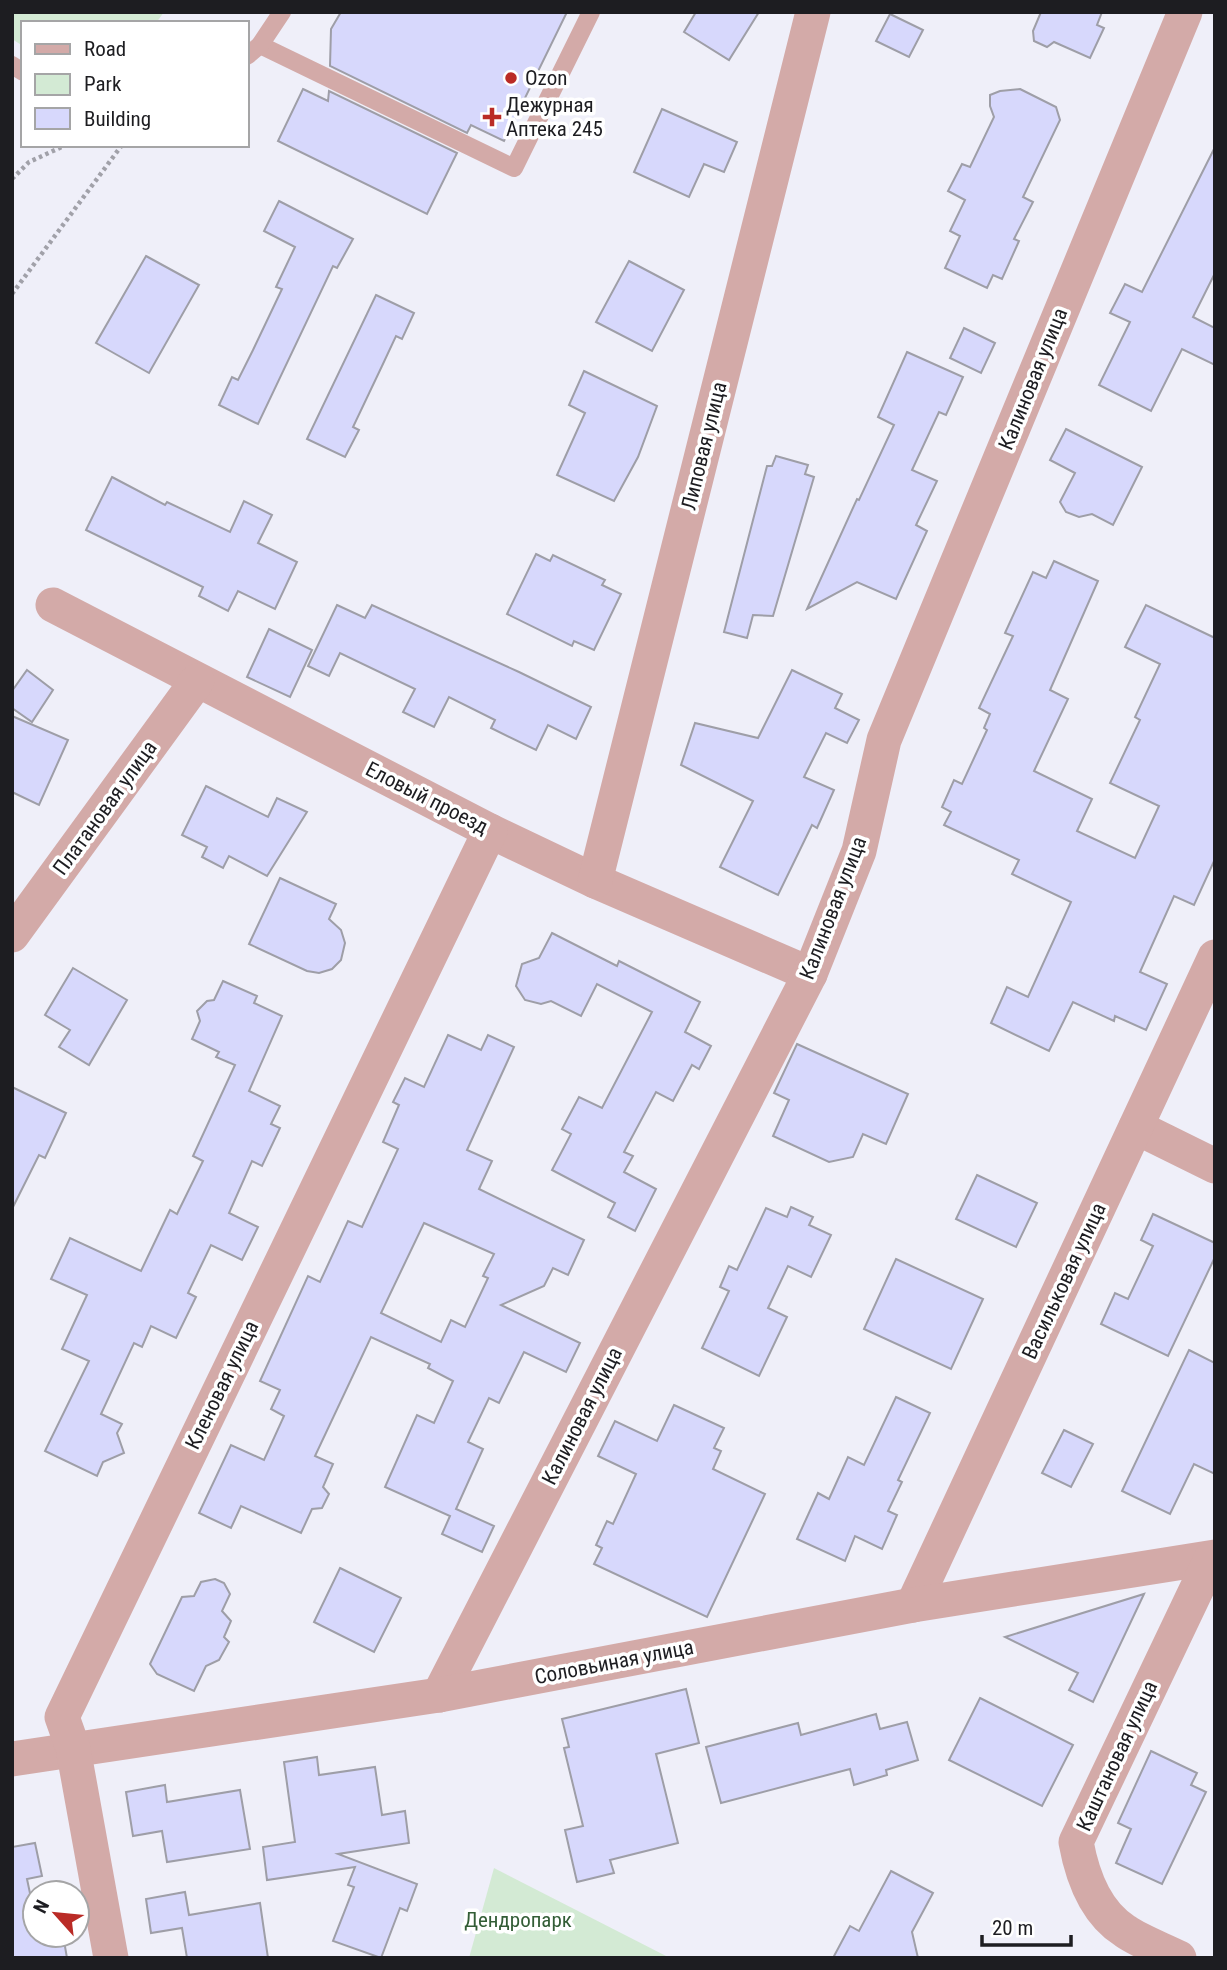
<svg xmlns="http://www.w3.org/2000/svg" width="1227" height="1970" viewBox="0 0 1227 1970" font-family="'Roboto Condensed',sans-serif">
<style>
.green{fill:#d3ead4}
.building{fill:#d7d8fc;stroke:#9e9ea7;stroke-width:2;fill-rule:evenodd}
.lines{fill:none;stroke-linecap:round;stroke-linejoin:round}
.path{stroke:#a1a1a9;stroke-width:4.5;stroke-dasharray:3.5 3.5;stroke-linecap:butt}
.service{stroke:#d3aaa8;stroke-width:18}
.minor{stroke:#d3aaa8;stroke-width:35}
.poi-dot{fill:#ba2b26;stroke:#fff;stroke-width:2.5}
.labels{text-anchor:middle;stroke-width:7;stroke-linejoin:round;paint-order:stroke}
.poi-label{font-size:21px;fill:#1d1d21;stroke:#fff;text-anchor:start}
.street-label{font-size:21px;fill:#1d1d21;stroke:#fff}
.park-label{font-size:21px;fill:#335d36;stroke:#fff}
</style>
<rect width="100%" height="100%" fill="#efeff9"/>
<g class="green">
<polygon points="12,12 164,12 156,23 23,23 23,46 12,39"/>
<polygon points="494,1868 670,1958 469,1958"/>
</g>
<g class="building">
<polygon points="341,12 567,12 504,141 471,125 467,133 330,66 331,29"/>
<polygon points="696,12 759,12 729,60 684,32"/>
<polygon points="1041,12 1102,12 1097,25 1104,28 1090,58 1054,42 1047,47 1034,41 1033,31"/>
<polygon points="890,14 923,30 909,57 876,41"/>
<polygon points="303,89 328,101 329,91 457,153 427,214 278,141"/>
<polygon points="1020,89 1056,107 1060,120 1023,197 1033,202 1014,239 1019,241 1002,279 993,275 987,288 945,268 960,236 950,231 965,200 948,191 962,164 970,167 994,117 990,106 990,95 1000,91"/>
<polygon points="662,109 737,142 724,172 704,164 689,197 634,172"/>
<polygon points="1215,147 1215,273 1193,317 1215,328 1215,365 1182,349 1151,411 1099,385 1130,322 1110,313 1125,284 1142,292"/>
<polygon points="279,201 353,239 337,268 333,266 258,424 219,405 232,377 238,380 253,350 282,289 276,287 295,247 264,231"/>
<polygon points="146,256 199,285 149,373 96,343"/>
<polygon points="629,261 684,290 652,351 596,322"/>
<polygon points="376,295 414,313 402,339 396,336 382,366 353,427 359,430 345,457 307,439"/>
<polygon points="964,328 995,343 981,373 950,358"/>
<polygon points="907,352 963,377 946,415 939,412 912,470 937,481 916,525 927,531 896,599 857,582 807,609 857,499 859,500 894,425 878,417"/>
<polygon points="584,371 657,406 638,457 614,501 557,475 585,413 569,405"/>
<polygon points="1066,429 1142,467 1113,525 1092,514 1079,517 1066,512 1060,502 1075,473 1050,460"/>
<polygon points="776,456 808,465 805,474 814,477 773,616 753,615 747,638 724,632 767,466 772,466"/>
<polygon points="112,477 165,505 167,502 230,532 244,501 272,515 258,543 297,562 275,609 238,591 228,611 199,596 203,587 86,530"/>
<polygon points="536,554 550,561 553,555 605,580 602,585 621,594 594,650 574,641 572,646 507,614"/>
<polygon points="1054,561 1098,581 1050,690 1068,699 1034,771 1092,799 1077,831 1135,858 1159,806 1110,783 1140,720 1135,717 1160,664 1125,647 1146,605 1215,638 1215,859 1194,905 1174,896 1140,972 1167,984 1146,1030 1115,1016 1114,1021 1073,1002 1049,1051 991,1023 1007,987 1028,997 1071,902 1012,874 1019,860 944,825 951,812 942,807 954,780 962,784 987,730 984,728 990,714 979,708 1013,636 1005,633 1033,572 1046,578"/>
<polygon points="337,605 365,618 372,605 519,672 591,707 576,739 548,725 536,750 491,728 495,720 449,697 434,727 403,712 415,689 340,653 329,676 308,666"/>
<polygon points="269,629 312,650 290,697 247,677"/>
<polygon points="27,670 53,690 32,722 12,708 12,691"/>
<polygon points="792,670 842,694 835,708 859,720 847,743 826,733 804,777 834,790 817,828 812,825 778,895 720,867 753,801 681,765 695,723 758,738"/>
<polygon points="12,716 68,740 39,805 12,792"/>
<polygon points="206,786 268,817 277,798 307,812 267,876 229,856 223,868 202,857 207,847 182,835"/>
<polygon points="280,878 336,904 329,919 341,930 345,943 341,960 332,969 319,973 307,971 249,944"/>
<polygon points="552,933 617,966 619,961 700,1002 685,1032 711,1046 699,1069 692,1065 673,1101 656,1092 624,1152 633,1156 624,1172 656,1189 635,1231 608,1217 615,1203 552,1170 571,1134 562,1129 579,1097 602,1108 652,1012 597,984 581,1016 551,1001 541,1004 525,1000 516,986 522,964 539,958"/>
<polygon points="73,968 127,1000 89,1065 59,1047 70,1030 45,1015"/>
<polygon points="223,981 257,996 254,1003 282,1016 249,1091 280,1106 271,1124 280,1128 262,1166 252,1161 229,1213 258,1227 242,1260 211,1245 188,1293 196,1297 176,1338 151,1326 142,1347 134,1343 101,1414 122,1424 117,1433 124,1453 103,1462 97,1476 45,1451 89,1361 62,1349 87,1295 51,1279 70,1238 141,1271 170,1210 177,1214 203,1161 193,1156 235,1065 216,1057 219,1052 192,1039 200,1021 197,1011 207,1001 214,1000"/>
<path d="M 448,1035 L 481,1050 L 488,1035 L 514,1047 L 467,1150 L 492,1161 L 479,1189 L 584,1240 L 568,1275 L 553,1268 L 544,1286 L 501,1305 L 580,1343 L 566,1372 L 524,1352 L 499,1403 L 489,1398 L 468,1442 L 483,1449 L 456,1509 L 494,1526 L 482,1552 L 442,1534 L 450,1516 L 385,1487 L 417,1415 L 434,1423 L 453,1381 L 428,1368 L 430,1364 L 371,1337 L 315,1456 L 333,1464 L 323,1487 L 329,1494 L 322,1508 L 312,1509 L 301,1533 L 241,1506 L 231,1528 L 199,1513 L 231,1445 L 264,1460 L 284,1416 L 271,1409 L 280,1390 L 260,1381 L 308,1276 L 320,1282 L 348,1221 L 362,1227 L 398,1149 L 383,1142 L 399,1105 L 393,1102 L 405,1078 L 424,1087 ZM 424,1223 L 494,1254 L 483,1276 L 488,1278 L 465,1327 L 451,1320 L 441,1342 L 381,1313 Z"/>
<polygon points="797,1044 908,1094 886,1144 863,1134 853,1157 829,1162 773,1136 789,1100 774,1093"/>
<polygon points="12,1087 66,1113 45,1158 39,1155 12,1209"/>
<polygon points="977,1175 1037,1203 1016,1247 956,1219"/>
<polygon points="791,1207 813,1217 809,1225 831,1235 811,1277 788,1266 768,1308 787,1317 759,1376 702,1348 729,1291 720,1287 729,1266 737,1270 766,1208 787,1217"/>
<polygon points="1153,1214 1215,1243 1215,1257 1168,1356 1101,1324 1115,1293 1128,1299 1153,1246 1141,1240"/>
<polygon points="896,1259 983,1299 951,1369 864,1329"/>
<polygon points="1189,1350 1215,1363 1215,1474 1194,1464 1170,1514 1122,1491"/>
<polygon points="896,1397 930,1413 898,1480 902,1482 888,1511 897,1515 882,1549 855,1536 845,1561 797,1539 818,1493 829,1499 848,1457 864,1465"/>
<polygon points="674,1405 724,1428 714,1448 721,1451 713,1469 765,1494 707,1617 594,1564 602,1548 596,1545 607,1521 613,1524 636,1474 598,1456 615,1421 657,1441"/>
<polygon points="1064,1430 1093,1444 1071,1487 1042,1473"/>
<polygon points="340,1568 401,1598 374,1652 314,1622"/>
<polygon points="215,1579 224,1583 230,1594 222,1611 231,1621 224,1637 229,1642 219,1660 206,1666 194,1691 157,1674 150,1664 182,1597 194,1596 201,1582"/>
<polygon points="1144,1594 1093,1702 1069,1690 1078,1673 1005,1637"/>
<polygon points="686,1689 699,1743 656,1754 678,1843 610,1860 614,1873 577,1882 565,1830 583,1826 564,1748 569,1747 562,1719"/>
<polygon points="980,1698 1073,1745 1042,1806 949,1760"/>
<polygon points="876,1714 880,1729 907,1722 918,1760 886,1770 887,1775 854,1785 850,1769 721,1803 706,1747 798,1723 801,1735"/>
<polygon points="1151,1751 1197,1773 1191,1785 1206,1792 1162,1884 1116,1863 1131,1829 1118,1823"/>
<polygon points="317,1757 319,1775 375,1767 382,1815 405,1811 409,1843 338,1854 417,1884 407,1911 400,1908 381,1958 333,1941 354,1887 348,1885 355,1867 267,1880 263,1847 295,1842 284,1762"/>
<polygon points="165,1785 167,1802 240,1790 250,1849 167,1862 162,1831 133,1836 126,1792"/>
<polygon points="35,1843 42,1876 27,1879 35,1917 35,1935 63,1935 67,1958 12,1958 12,1847"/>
<polygon points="891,1871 933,1893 912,1932 918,1958 833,1958 850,1926 859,1931"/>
<polygon points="185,1892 189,1915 260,1903 268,1958 187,1958 182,1928 151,1933 146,1899"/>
</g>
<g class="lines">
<g class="path">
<polyline points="12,179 29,162 66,145"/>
<polyline points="12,294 122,145"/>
</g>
<g class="service">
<polyline points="260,45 514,168 591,12"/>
<polyline points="247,56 260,45 282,12"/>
<polyline points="12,65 23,72"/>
</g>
<g class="minor">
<polyline points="53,605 490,831 595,881 810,974"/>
<polyline points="595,881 813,12"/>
<polyline points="12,935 197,681"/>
<polyline points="1136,1127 1215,1166"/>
<polyline points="913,1605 1215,957"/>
<polyline points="439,1695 810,974 859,851 884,740 1185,12"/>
<polyline points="12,1759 439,1695 913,1605 1215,1557"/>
<polyline points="111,1958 73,1748 62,1717 490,831"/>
<path d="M 1179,1958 C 1161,1949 1141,1942 1125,1931 C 1095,1912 1082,1875 1076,1842 L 1211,1559"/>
</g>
</g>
<g class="poi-dot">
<circle cx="511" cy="78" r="7"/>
<path d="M488.5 106.5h7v7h7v7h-7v7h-7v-7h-7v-7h7z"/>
</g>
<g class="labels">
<g class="poi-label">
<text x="525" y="85">Ozon</text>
<text x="506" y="112">Дежурная<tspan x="506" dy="24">Аптека 245</tspan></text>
</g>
<g class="street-label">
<text transform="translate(1033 379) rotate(-68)" y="7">Калиновая улица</text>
<text transform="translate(704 446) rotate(-76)" y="7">Липовая улица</text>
<text transform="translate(427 798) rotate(27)" y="7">Еловый проезд</text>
<text transform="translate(105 808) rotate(-54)" y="7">Платановая улица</text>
<text transform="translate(833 908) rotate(-69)" y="7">Калиновая улица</text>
<text transform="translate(1064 1281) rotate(-65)" y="7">Васильковая улица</text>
<text transform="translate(222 1385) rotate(-64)" y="7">Кленовая улица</text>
<text transform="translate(582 1416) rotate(-63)" y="7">Калиновая улица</text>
<text transform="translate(614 1662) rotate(-11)" y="7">Соловьиная улица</text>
<text transform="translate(1117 1756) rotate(-65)" y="7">Каштановая улица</text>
</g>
<g class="park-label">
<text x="518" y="1927">Дендропарк</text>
</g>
</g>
<rect width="1227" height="1970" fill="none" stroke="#1d1d21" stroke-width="28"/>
<rect x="21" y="21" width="228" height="126" fill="#ffffff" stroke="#a5a5a6" stroke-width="2"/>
<rect x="35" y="44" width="35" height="10" fill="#d3aaa8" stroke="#a5a5a6" stroke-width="2"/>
<text x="84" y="56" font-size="21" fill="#1d1d21">Road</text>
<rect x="35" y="74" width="35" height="21" fill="#d3ead4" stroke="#a5a5a6" stroke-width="2"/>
<text x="84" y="91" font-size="21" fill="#1d1d21">Park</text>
<rect x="35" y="108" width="35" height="21" fill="#d7d8fc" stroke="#a5a5a6" stroke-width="2"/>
<text x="84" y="126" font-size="21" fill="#1d1d21">Building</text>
<g transform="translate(56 1914) rotate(297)"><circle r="33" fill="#ffffff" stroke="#a5a5a6" stroke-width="2"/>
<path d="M0-5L12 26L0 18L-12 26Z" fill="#ba2b26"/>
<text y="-10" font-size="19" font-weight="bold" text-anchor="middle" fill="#1d1d21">N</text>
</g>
<path d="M982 1935v10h89v-10" fill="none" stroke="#1d1d21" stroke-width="3.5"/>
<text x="992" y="1935" font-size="21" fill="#1d1d21" stroke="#ffffff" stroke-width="5" paint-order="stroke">20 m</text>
</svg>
